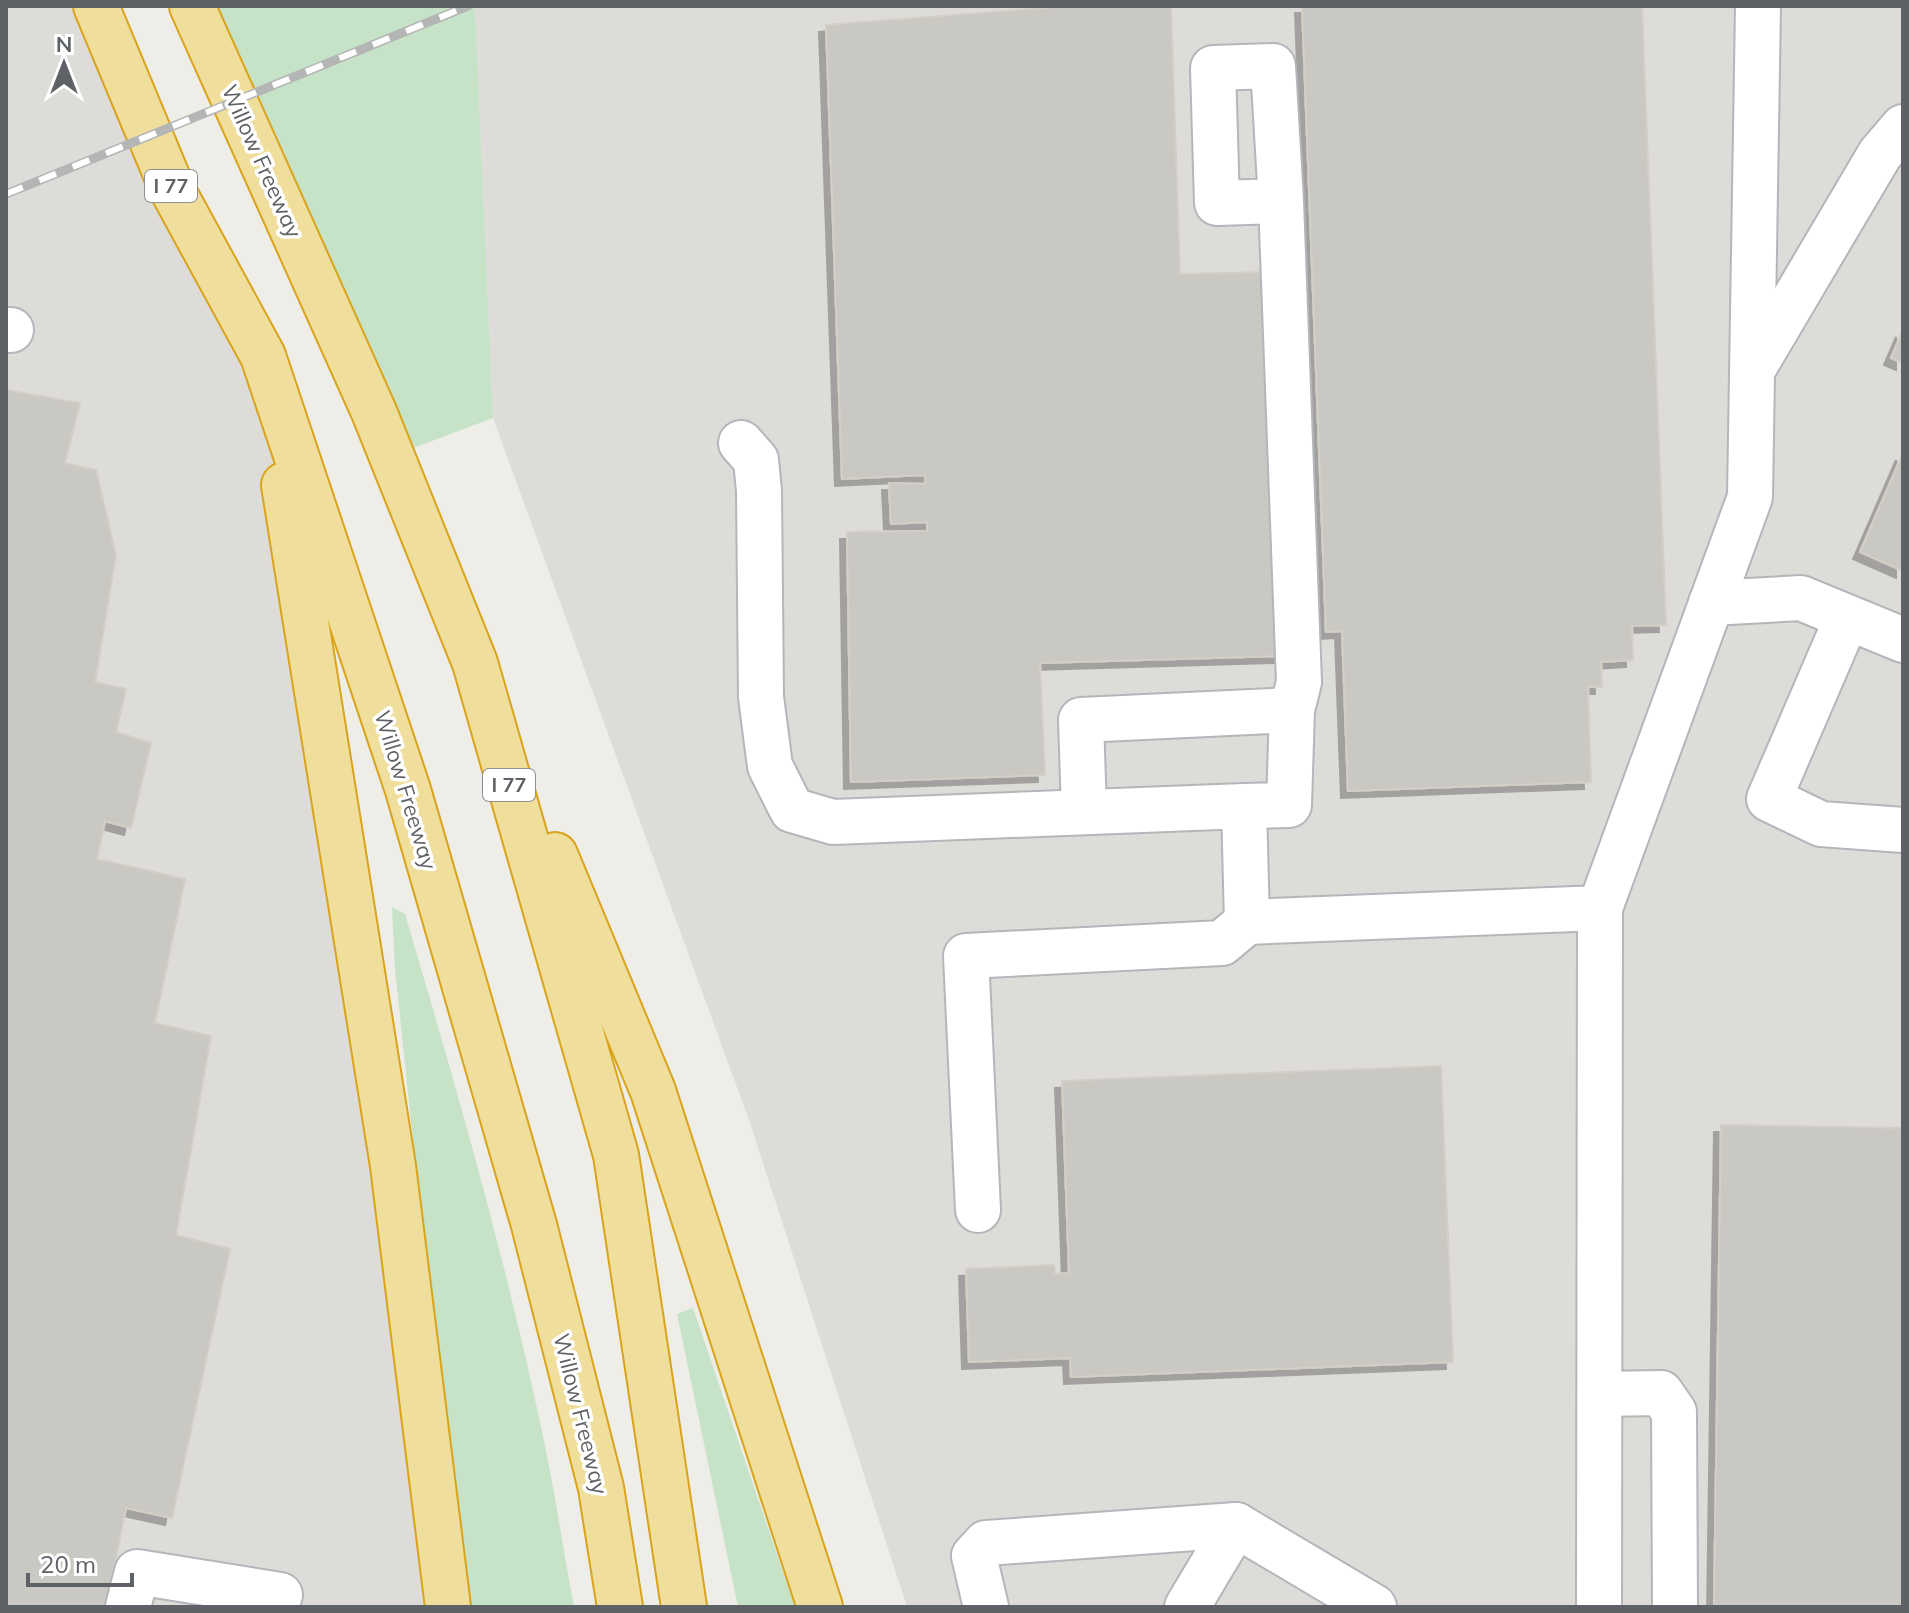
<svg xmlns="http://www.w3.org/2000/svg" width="1909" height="1613" viewBox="0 0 1909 1613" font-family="Mulish,sans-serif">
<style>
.industrial{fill:#dddcd9}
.green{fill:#c7e3c7}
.building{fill:#cac8c3;stroke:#d2cfc6;stroke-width:2;filter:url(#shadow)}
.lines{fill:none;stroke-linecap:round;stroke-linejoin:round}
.minor-casing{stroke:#b4b6ba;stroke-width:48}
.highway-casing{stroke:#d9a41c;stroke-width:48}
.minor{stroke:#fff;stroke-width:44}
.highway{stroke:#f0de9c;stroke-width:44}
.rail-casing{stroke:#b4b5b5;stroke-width:9}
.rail{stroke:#fff;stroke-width:6;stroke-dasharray:18;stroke-linecap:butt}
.labels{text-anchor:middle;stroke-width:7;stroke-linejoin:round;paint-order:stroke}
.shield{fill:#fff;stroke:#8e9093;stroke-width:2}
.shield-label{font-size:20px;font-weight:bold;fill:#5e6165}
.street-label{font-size:22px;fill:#5e6165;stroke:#fff}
</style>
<defs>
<filter id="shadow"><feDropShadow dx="-7" dy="7" stdDeviation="0" flood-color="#0004"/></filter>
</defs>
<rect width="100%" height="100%" fill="#eeede7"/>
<g class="industrial">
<polygon points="6,6 96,6 263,356 448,1607 6,1607"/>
<polygon points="475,6 1903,6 1903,1607 907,1607 750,1123 493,418"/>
</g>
<g class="green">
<polygon points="192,6 475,6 493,418 392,456"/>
<path d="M 392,907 L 405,914 C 457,1089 508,1267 545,1446 C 556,1500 564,1553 574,1607 L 467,1607 L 444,1436 L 395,969 Z"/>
<polygon points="693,1308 795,1607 738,1607 677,1314"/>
</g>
<g class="building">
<polygon points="1071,6 1171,6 1180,274 1266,272 1281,656 1040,663 1045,775 851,782 847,532 927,531 927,522 891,524 889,483 925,484 925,475 842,479 826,25"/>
<polygon points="1302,6 1642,6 1666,625 1632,626 1633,660 1601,662 1602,687 1588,687 1591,782 1348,791 1342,631 1326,632"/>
<polygon points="1903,330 1903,363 1891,358"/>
<polygon points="6,390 80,403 65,463 96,470 116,555 95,682 126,689 116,732 151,743 131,828 105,821 97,859 185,879 155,1023 211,1036 176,1235 230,1249 172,1518 126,1508 106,1607 6,1607"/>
<polygon points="1903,453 1903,571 1860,552"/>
<polygon points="1441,1066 1453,1362 1071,1377 1070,1358 969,1362 966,1269 1054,1265 1055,1274 1069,1273 1062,1081"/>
<polygon points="1721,1125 1903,1128 1903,1607 1714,1607"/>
</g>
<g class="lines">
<defs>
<g id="minor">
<polyline points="1281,201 1217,203 1213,68 1273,66 1281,201 1299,682 1292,710"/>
<polyline points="6,330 11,330"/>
<polyline points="1753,369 1880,154 1903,127"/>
<polyline points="741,443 756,460 759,491 761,697 770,766 792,810 833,822 1244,806 1247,922"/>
<polyline points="1711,603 1801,598 1903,640"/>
<polyline points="1847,618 1769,799 1821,824 1903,830"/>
<polyline points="1084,811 1081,720 1292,710 1289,805 1244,806"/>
<polyline points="978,1210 966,956 1222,943 1247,922 1600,908 1750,497 1758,6"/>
<polyline points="1600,1394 1661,1393 1674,1412 1675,1607"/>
<polyline points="128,1607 137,1572 280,1595"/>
<polyline points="986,1607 974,1556 986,1543 1236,1525"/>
<polyline points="1187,1607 1236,1525 1374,1607"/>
<polyline points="1599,1607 1600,908"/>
</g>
<g id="highway">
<polyline points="96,6 173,191 263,356 408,790 534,1225 601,1488 620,1607"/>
<polyline points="192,6 374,412 475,663 616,1155 684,1607"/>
<polyline points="284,485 393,1166 448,1607"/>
<polyline points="555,855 653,1091 820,1607"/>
</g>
</defs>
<use href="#minor" class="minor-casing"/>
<use href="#highway" class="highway-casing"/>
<use href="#minor" class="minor"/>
<use href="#highway" class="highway"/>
<defs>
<polyline id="rail" points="6,194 468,6"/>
</defs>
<use href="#rail" class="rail-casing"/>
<use href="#rail" class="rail"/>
</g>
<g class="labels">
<g class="shield">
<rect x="145" y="170" width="52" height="32" rx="6"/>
<rect x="483" y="769" width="52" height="32" rx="6"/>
</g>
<g class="shield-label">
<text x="171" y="193">I 77</text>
<text x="509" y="792">I 77</text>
</g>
<g class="street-label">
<text transform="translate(262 161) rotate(66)" y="8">Willow Freeway</text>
<text transform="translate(406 790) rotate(73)" y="8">Willow Freeway</text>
<text transform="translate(581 1414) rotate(76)" y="8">Willow Freeway</text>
</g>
</g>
<rect width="1909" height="1613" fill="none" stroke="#5e6165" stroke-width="16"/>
<g transform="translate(64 64)" stroke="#ffffff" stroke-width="6" paint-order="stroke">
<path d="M0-6L14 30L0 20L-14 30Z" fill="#5e6165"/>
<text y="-12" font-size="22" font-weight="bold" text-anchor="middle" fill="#5e6165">N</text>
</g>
<path d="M28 1573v12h104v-12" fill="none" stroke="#5e6165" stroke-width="4"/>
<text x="40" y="1573" font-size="24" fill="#5e6165" stroke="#ffffff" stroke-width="6" paint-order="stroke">20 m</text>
</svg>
